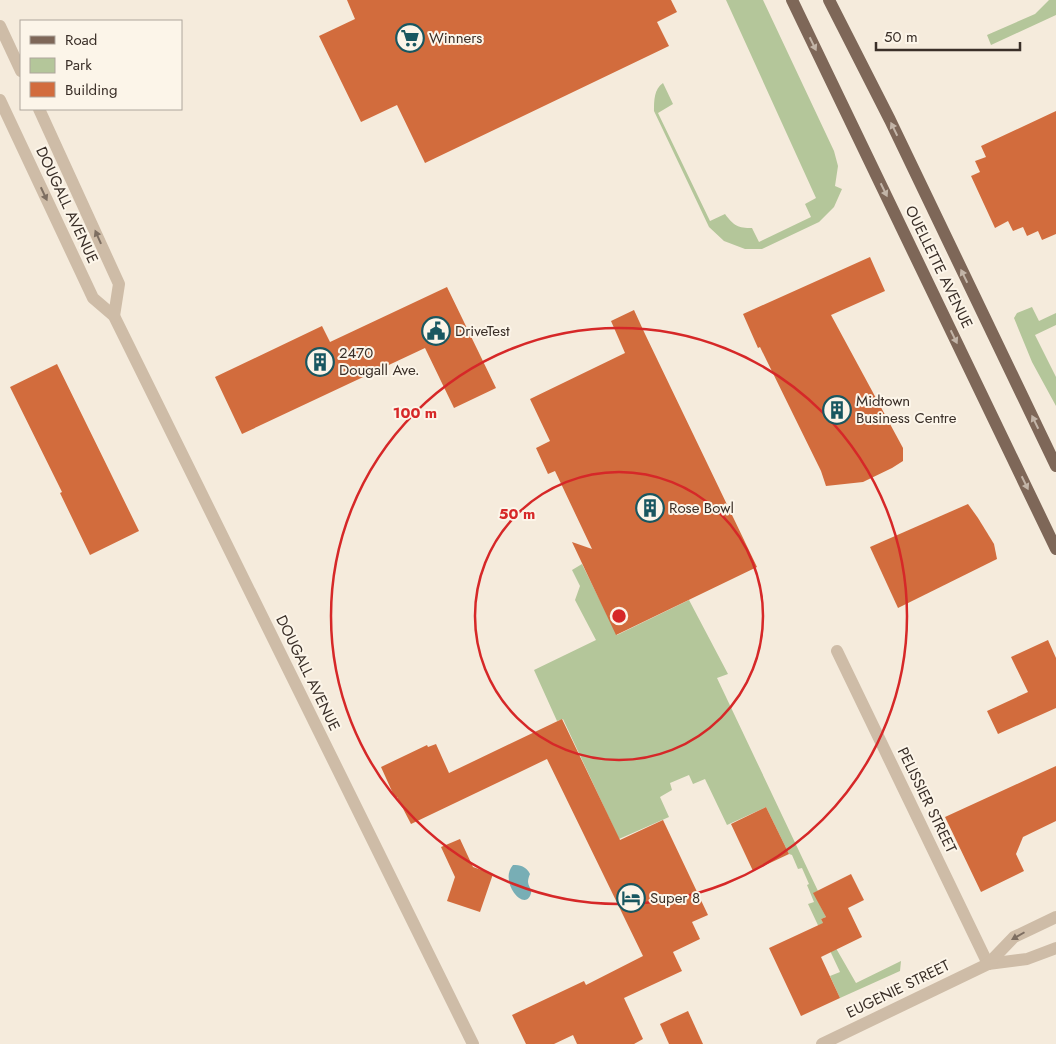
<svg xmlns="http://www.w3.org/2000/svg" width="1056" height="1044" viewBox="0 0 1056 1044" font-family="Jost,sans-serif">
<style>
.green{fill:#b4c69a}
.water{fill:#78aeb5}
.building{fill:#d26c3d}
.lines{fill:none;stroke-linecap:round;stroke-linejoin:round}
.minor{stroke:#cebca7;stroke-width:12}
.tertiary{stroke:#cebca7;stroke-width:12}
.primary{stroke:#7e6758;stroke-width:12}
.oneway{fill:#c3b5a8}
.oneway2{fill:#7d6e61}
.ring{fill:none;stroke:#d62828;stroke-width:2.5}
.labels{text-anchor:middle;stroke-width:4;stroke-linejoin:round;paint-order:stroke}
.poi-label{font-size:15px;fill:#3a2f28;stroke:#fcf5e9;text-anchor:start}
.street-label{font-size:15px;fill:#3a2f28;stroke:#fcf5e9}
.centre{fill:#d62828;stroke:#fcf5e9;stroke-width:2.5}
.ring-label{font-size:15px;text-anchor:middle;font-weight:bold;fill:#d62828;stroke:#fcf5e9;stroke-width:4;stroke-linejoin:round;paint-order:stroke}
</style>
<rect width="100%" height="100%" fill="#f5ebdc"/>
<g class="green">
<path d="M 726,0 L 763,0 L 834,151 L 838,166 L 835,186 L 842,189 L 834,207 L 819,222 L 762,249 L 745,249 L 724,241 L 709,227 L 654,111 C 654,101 654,89 663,83 L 673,104 L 658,113 L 710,221 L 725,214 C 734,226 738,228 752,228 L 759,242 L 811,217 L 805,204 L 816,198 Z"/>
<polygon points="1049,0 1056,0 1056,15 991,45 987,35 1035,14"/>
<polygon points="1032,307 1039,321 1056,313 1056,325 1035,335 1056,377 1056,406 1032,362 1014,318 1017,313"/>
<polygon points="582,564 617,635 689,600 728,674 717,678 818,891 814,893 826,917 821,919 837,950 856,983 901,961 900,971 840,998 830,976 840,972 808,904 814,902 807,885 809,884 802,868 798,869 792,855 789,854 766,807 727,825 705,779 693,784 689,775 670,783 672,790 660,797 669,817 619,839 563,719 557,721 534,670 596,640 575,600 580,586 572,570"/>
</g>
<path class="water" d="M 513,865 C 520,865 526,866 530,874 C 529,876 528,879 528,882 C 528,886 532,889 531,893 C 526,914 498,882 513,865 Z"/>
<g class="building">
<polygon points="347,0 671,0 677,12 657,22 669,46 425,163 397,105 361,122 319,36 355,19"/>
<polygon points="1056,111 1056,234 1042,240 1038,231 1027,236 1023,227 1013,231 1008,221 995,228 971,176 980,172 975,161 986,157 981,146"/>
<polygon points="870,257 885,291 831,315 903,448 903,461 892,468 863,482 826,486 821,471 760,347 758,348 743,314"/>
<polygon points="447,287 496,388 454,408 425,348 242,434 215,377 322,326 330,342"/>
<polygon points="634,310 645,334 757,567 616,635 572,542 592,549 555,471 548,474 536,448 550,441 530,399 625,353 611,321"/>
<polygon points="57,364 139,531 90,555 60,493 62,492 10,387"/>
<polygon points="968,504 978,518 994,544 997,559 898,608 870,547"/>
<polygon points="1048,640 1056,658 1056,708 998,734 987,711 1028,692 1011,657"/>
<polygon points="562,719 620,840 663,820 708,915 692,922 700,939 673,952 682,971 624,998 643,1039 634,1044 577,1044 573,1035 554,1044 526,1044 512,1015 584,981 586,985 643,956 547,759 411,824 397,797 395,798 381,767 427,745 428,747 436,744 449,773"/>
<polygon points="1056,766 1056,821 1023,837 1016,854 1024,871 981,892 945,817"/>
<polygon points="766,807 789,854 753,871 731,824"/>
<polygon points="460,839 473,867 493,874 480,912 447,901 455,877 441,847"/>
<polygon points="851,874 864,900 848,908 862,937 821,957 840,998 801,1016 769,948 823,923 821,919 826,917 813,893"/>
<polygon points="688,1011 703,1044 669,1044 660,1024"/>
</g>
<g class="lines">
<polyline class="minor" points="837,651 988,964"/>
<g class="tertiary">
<polyline points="0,26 21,71"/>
<polyline points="0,100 93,298 114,316 473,1044"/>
<polyline points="39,109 119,284 114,316"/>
<polyline points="988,964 1027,959 1056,948"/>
<polyline points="822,1044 988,964 1014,937 1056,917"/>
</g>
<g class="primary">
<polyline points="792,0 1056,549"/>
<polyline points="829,0 890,120 1056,466"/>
</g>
</g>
<defs><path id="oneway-solid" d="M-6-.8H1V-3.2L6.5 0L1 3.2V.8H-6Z" transform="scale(1.25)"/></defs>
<g class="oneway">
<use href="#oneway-solid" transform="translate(813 44) rotate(64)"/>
<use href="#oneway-solid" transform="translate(894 129) rotate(-116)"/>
<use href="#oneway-solid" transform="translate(884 190) rotate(64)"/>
<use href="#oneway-solid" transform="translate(964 276) rotate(-116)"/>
<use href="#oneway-solid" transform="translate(954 337) rotate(64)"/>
<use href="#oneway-solid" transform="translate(1035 422) rotate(-116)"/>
<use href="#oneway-solid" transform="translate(1025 483) rotate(64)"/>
</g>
<g class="oneway2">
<use href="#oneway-solid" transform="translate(44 194) rotate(65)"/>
<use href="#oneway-solid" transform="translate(98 237) rotate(-114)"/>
<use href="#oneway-solid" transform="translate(1018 936) rotate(150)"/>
</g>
<g class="ring">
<circle cx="619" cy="616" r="144"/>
<circle cx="619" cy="616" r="288"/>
</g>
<defs>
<symbol id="supermarket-ring" viewBox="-11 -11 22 22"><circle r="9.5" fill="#fcf5e9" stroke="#195760" stroke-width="1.5"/><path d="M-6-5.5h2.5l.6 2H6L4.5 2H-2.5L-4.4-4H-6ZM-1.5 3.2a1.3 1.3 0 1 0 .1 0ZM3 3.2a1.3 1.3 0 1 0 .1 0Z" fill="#195760"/></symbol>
<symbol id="civic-ring" viewBox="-11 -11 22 22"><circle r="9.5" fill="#fcf5e9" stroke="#195760" stroke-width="1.5"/><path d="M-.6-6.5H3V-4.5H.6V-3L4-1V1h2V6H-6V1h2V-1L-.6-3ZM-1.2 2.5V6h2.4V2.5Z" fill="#195760"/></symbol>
<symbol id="building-ring" viewBox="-11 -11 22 22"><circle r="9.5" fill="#fcf5e9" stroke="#195760" stroke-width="1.5"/><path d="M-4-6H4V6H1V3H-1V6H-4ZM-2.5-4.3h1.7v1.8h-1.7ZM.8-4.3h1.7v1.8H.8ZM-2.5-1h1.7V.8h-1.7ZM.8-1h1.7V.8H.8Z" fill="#195760"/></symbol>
<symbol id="hotel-ring" viewBox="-11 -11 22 22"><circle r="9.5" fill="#fcf5e9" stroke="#195760" stroke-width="1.5"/><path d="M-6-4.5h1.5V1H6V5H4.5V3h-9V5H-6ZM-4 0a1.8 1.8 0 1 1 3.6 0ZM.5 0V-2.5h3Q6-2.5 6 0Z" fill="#195760"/></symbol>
</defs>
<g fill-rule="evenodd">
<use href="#supermarket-ring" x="394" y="22" width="32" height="32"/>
<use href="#civic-ring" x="420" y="315" width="32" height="32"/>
<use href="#building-ring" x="304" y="346" width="32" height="32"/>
<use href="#building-ring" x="821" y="394" width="32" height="32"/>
<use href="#building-ring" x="634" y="492" width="32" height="32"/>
<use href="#hotel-ring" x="615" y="882" width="32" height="32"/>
</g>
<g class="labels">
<g class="poi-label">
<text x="429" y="43">Winners</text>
<text x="455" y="336">DriveTest</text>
<text x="339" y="358">2470<tspan x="339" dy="17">Dougall Ave.</tspan></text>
<text x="856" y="406">Midtown<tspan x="856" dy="17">Business Centre</tspan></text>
<text x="669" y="513">Rose Bowl</text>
<text x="650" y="903">Super 8</text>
</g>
<g class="street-label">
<text transform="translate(67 205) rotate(65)" y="5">DOUGALL AVENUE</text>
<text transform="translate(939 267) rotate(64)" y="5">OUELLETTE AVENUE</text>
<text transform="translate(308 673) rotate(64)" y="5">DOUGALL AVENUE</text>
<text transform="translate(927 800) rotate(64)" y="5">PELISSIER STREET</text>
<text transform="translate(898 989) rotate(-26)" y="5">EUGENIE STREET</text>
</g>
</g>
<circle cx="619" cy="616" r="8" class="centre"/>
<g class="ring-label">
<text x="415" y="418">100 m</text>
<text x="517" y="519">50 m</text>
</g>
<rect x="20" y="20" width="162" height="90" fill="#fcf5e9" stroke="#aea69c"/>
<rect x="30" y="36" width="25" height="8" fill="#7e6758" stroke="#aea69c"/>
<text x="65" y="45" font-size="15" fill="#3a2f28">Road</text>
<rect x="30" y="58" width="25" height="15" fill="#b4c69a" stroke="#aea69c"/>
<text x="65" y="70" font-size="15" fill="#3a2f28">Park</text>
<rect x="30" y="82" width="25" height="15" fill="#d26c3d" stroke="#aea69c"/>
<text x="65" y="95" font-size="15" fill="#3a2f28">Building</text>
<path d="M876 42v8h144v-8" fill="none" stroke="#3a2f28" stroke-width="2.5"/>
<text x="884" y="42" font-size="15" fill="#3a2f28" stroke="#fcf5e9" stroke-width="4" paint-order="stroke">50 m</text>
</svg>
